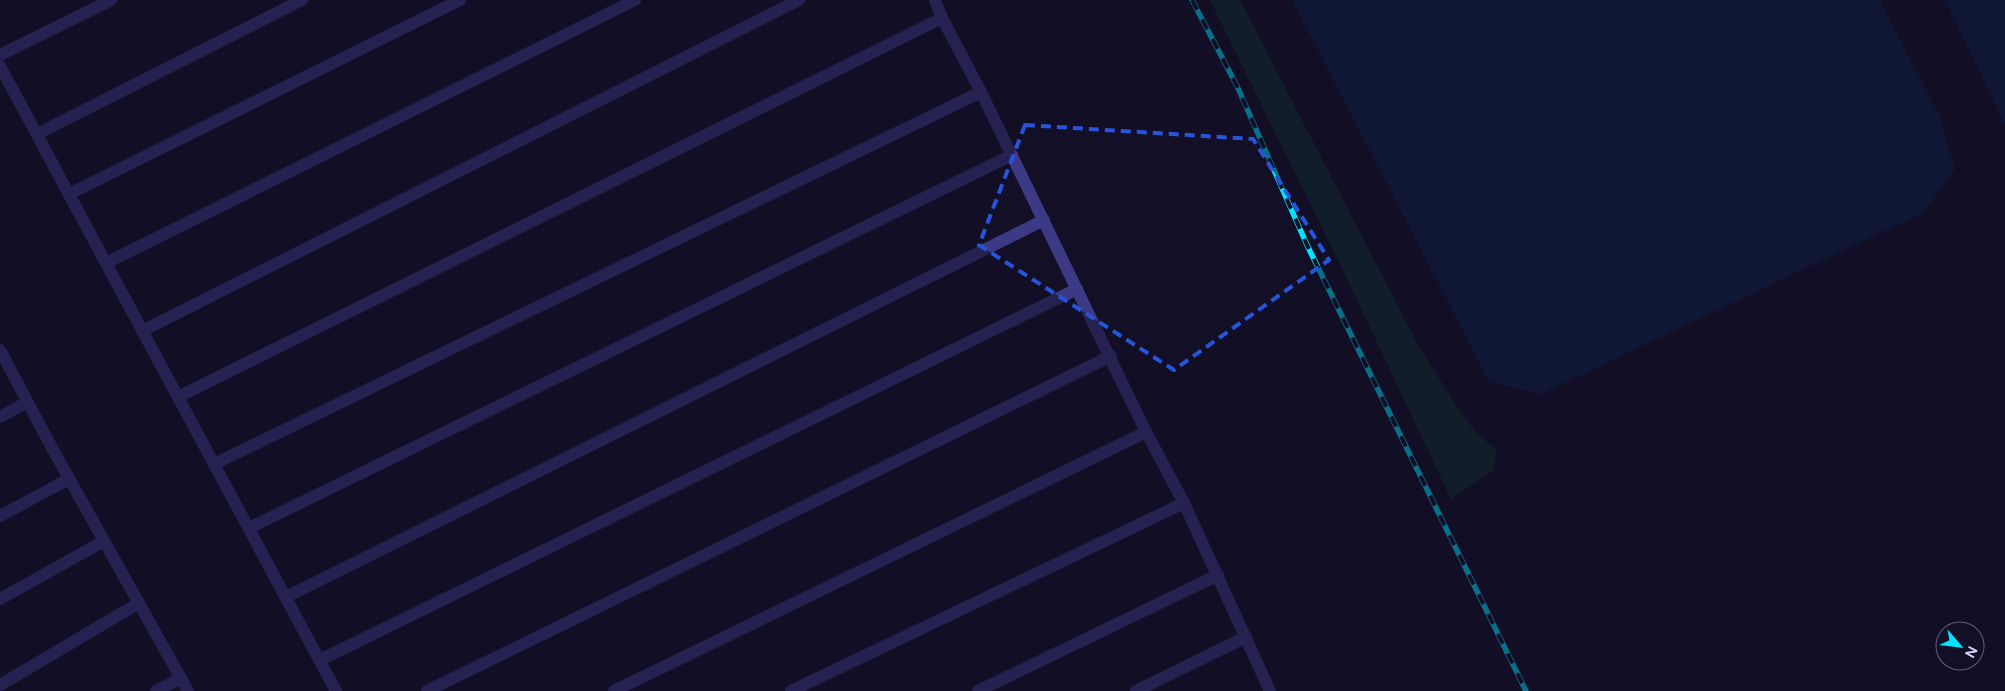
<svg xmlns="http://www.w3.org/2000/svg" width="2005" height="691" viewBox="0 0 2005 691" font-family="Figtree,sans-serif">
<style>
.green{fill:#12302f}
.water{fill:#0c2248}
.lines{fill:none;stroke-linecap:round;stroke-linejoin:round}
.lane{stroke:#3d3a85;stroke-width:12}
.rail-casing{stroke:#00e5ff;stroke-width:5.5}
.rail{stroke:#130f26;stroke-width:4;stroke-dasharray:11;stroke-linecap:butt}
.marked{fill:none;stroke:#2655da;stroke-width:4;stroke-dasharray:10 6;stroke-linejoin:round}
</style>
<rect width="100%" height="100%" fill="#130f26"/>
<polygon class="green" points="1210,0 1240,0 1419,347 1456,405 1476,433 1497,450 1492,471 1451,499 1342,268"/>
<g class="water">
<polygon points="1292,0 1880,0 1940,117 1955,169 1924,212 1541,394 1489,381"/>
<polygon points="1945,0 2005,0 2005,125"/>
</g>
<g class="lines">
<g class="lane">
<polyline points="935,0 942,18 981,92 1146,432 1184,503 1270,691"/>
<polyline points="0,55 111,0"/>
<polyline points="0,66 336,691"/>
<polyline points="37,134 302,0"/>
<polyline points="69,194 460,0"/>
<polyline points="106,263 635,0"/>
<polyline points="142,331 799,0"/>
<polyline points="0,350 52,448 188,691"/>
<polyline points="178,397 942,18"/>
<polyline points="0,417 27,402"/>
<polyline points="214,464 981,92"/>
<polyline points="0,516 69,479"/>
<polyline points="249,528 1012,155"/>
<polyline points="286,597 1044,220"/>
<polyline points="0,599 104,541"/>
<polyline points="320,660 1077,289"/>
<polyline points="0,685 139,603"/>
<polyline points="156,691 181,678"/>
<polyline points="427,691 1111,356"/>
<polyline points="614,691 1146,432"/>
<polyline points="791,691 1184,503"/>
<polyline points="978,691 1218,575"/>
<polyline points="1136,691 1246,637"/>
</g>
<defs>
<polyline id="rail" points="1192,0 1237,86 1307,245 1526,691"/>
</defs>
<use href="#rail" class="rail-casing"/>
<use href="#rail" class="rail"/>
</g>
<path d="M0 0H2005V691H0ZM 1025,125 L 1253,139 L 1329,260 L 1174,370 L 979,245 Z" fill="#130f26" fill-opacity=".55" fill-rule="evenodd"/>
<path class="marked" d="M 1025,125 L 1253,139 L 1329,260 L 1174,370 L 979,245 Z"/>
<g transform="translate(1960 646) rotate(118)"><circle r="24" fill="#130f26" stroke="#625e7d"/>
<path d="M0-4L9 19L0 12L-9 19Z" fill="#00e5ff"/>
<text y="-8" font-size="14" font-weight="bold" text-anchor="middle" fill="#d9d4ff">N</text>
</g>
</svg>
